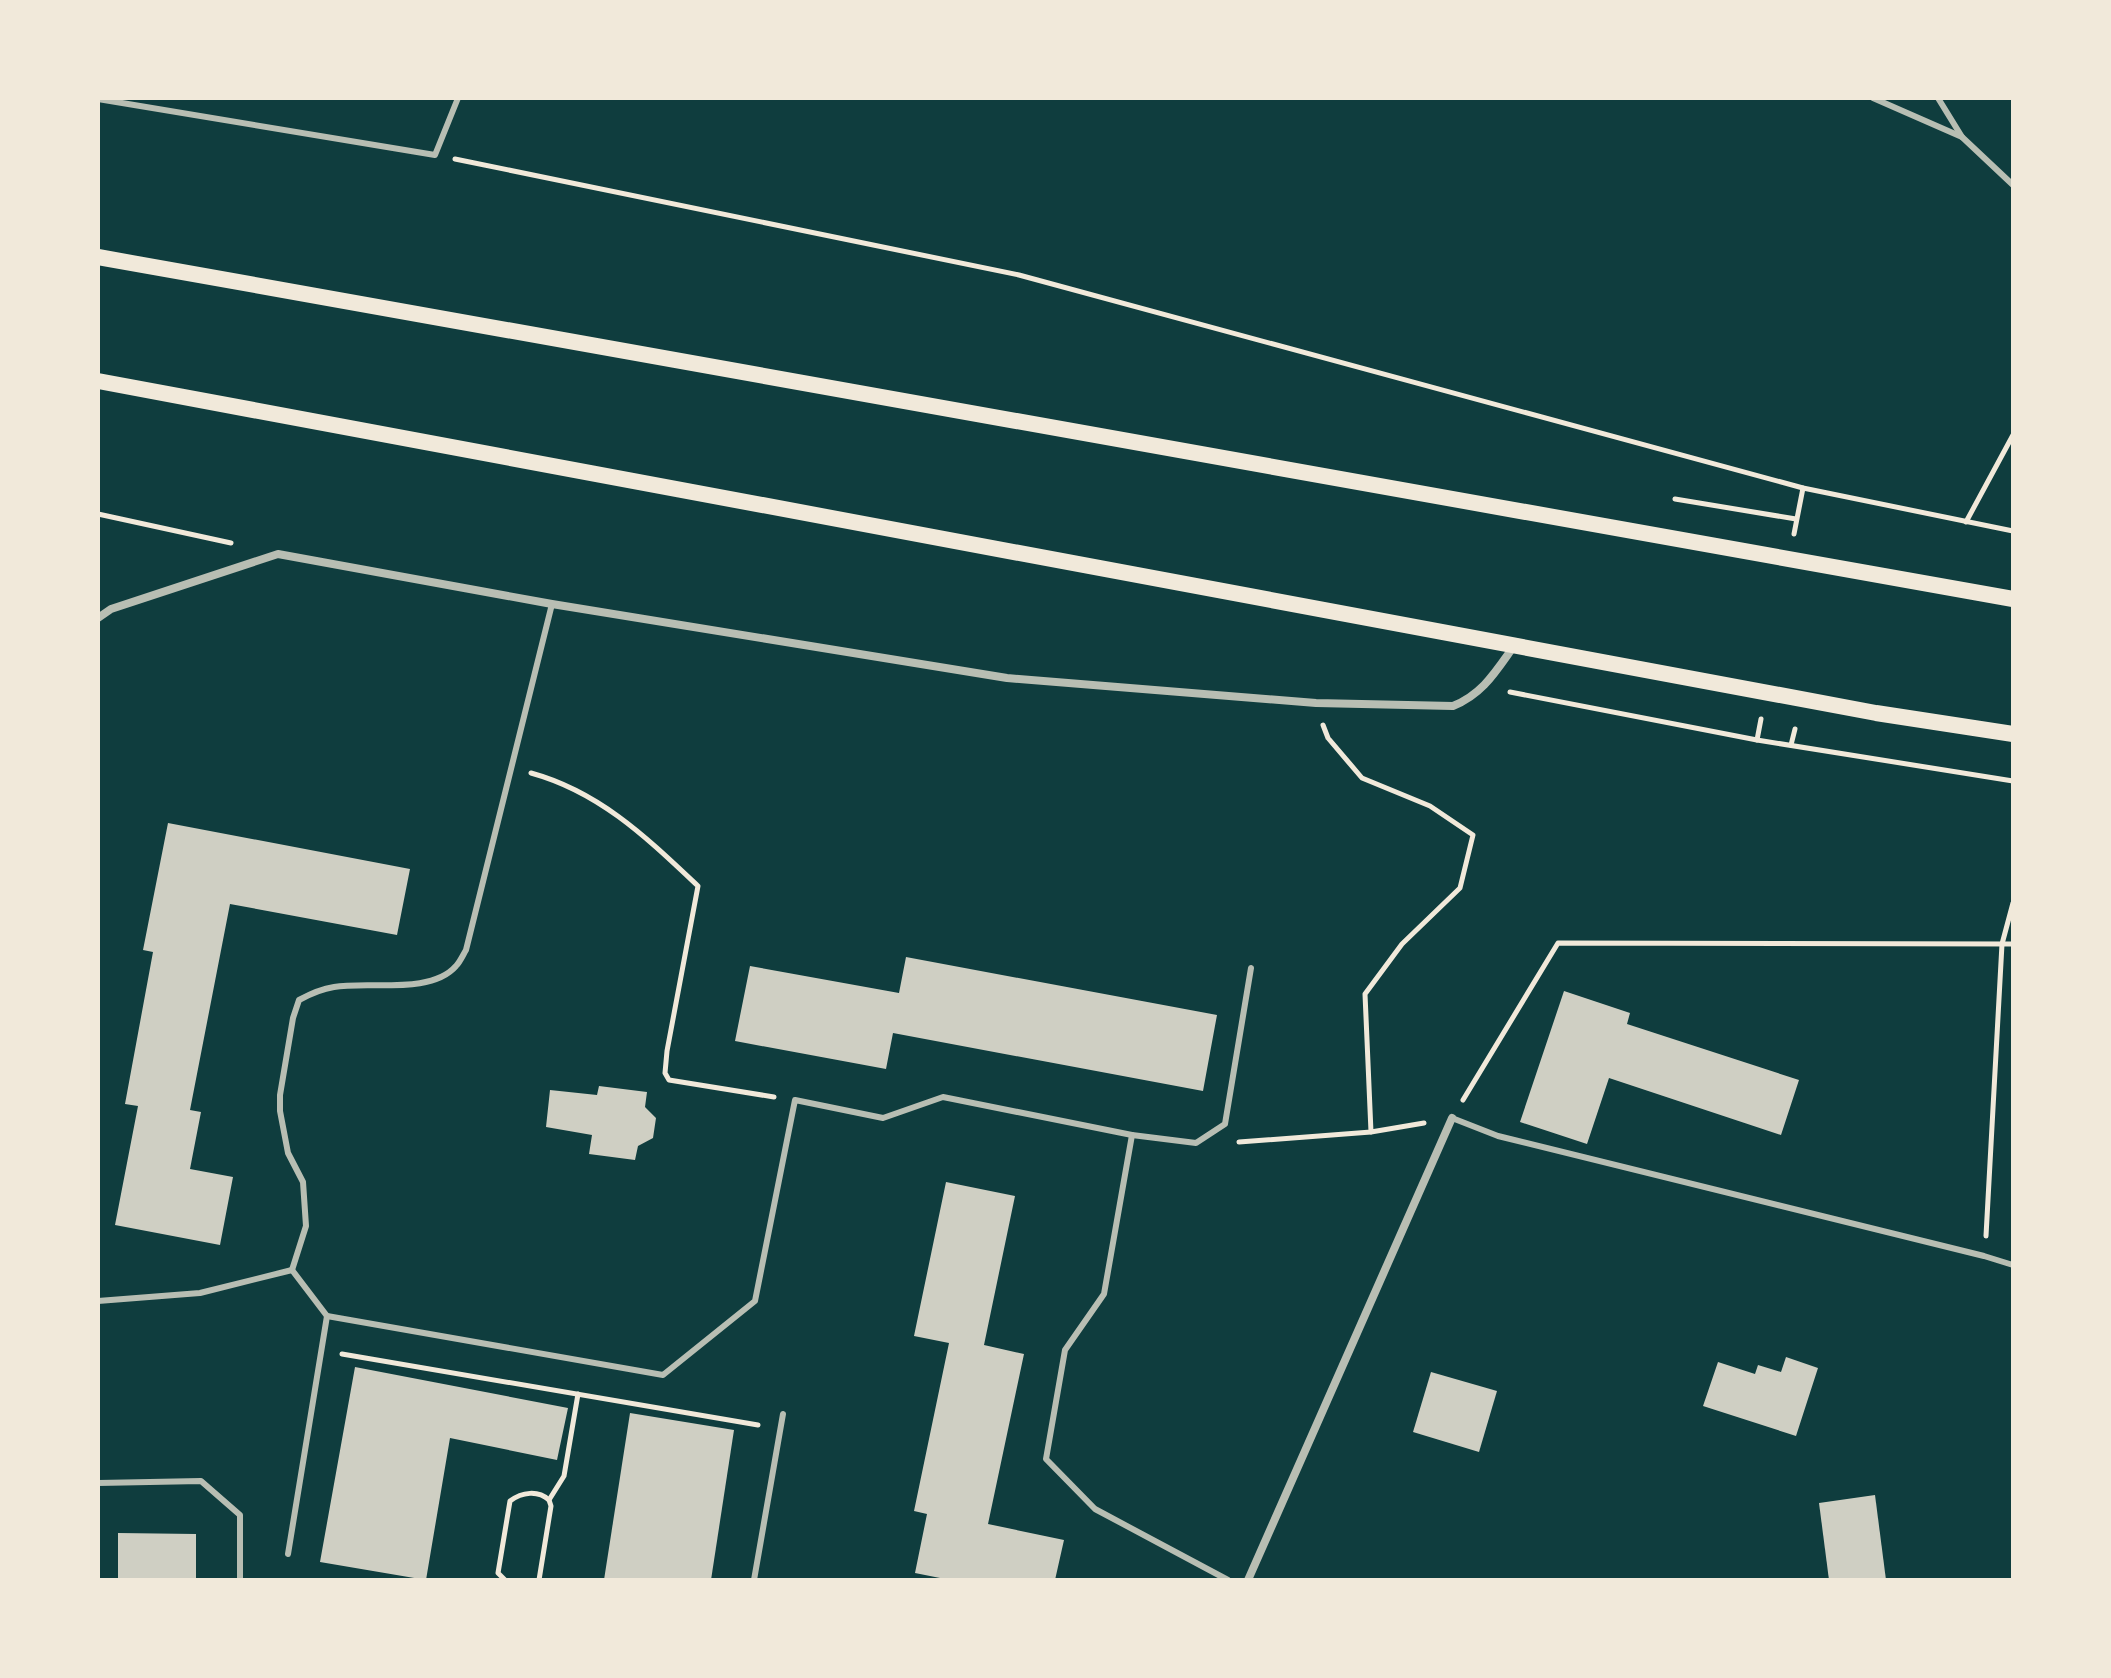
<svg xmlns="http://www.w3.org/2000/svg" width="2111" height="1678" viewBox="0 0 2111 1678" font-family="'Alegreya Sans',sans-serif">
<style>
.building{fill:#cfcfc3}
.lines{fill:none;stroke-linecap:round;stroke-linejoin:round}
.path{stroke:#f1e9da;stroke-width:5}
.service{stroke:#b8beb3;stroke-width:6}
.minor{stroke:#b8beb3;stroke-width:8}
.secondary{stroke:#f1e9da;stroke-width:16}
</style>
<rect width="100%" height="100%" fill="#0f3d3e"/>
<g class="building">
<polygon points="168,823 410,869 397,935 230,904 190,1110 201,1112 190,1169 233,1177 220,1245 115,1225 138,1106 125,1104 153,952 143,950"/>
<polygon points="906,957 1217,1015 1203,1091 893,1033 886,1069 735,1041 750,966 899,993"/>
<polygon points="1564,991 1630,1013 1627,1024 1799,1080 1781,1135 1609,1078 1587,1144 1520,1122"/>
<polygon points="599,1086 647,1092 645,1107 656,1118 653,1138 638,1146 635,1160 589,1154 592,1135 546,1127 550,1090 597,1095"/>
<polygon points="946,1182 1015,1196 984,1345 1024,1354 988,1524 1064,1540 1055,1580 950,1580 915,1573 927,1514 914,1511 949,1343 914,1336"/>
<polygon points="1786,1357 1818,1368 1796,1436 1703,1406 1718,1362 1755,1374 1758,1365 1781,1372"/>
<polygon points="355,1367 568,1408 557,1460 450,1438 426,1580 320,1562"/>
<polygon points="1431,1372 1497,1391 1479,1452 1413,1432"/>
<polygon points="630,1413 734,1430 711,1580 604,1580"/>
<polygon points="1875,1495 1886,1580 1829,1580 1819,1503"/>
<polygon points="118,1533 196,1534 196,1580 118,1580"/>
</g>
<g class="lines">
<g class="path">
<polyline points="455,159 1019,275 1803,488 2013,531"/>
<polyline points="1675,499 1796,519"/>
<polyline points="98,514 231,543"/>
<polyline points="1966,522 2013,435"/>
<polyline points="1794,534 1803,488"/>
<polyline points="1510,692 1757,740 2013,781"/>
<polyline points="1323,725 1328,738 1362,778 1430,806 1473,835 1460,888 1402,944 1365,994 1371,1132"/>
<polyline points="1757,740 1761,719"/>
<polyline points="1791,745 1795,729"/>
<path d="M 531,773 C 600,792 647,838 698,886 L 667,1051 L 665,1073 L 669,1080 L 774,1097"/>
<polyline points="1463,1100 1558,943 2013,944"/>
<polyline points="1239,1142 1371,1132 1424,1123"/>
<polyline points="1986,1236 2002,944 2013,903"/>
<polyline points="342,1354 758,1425"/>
<path d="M 505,1580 L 498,1573 L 510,1501 C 522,1492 538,1490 549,1500"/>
<polyline points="539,1580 551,1506 549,1500 564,1476 578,1394"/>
</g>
<g class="service">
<polyline points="1873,98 1962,137 2013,185"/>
<polyline points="1938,98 1962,137"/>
<polyline points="98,99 435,155 458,98"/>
<polyline points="1452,1118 1498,1136 1984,1256 2013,1265"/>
<polyline points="1132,1135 1196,1143 1225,1124 1251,968"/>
<polyline points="292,1270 327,1316 663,1375 755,1301 795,1100 883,1118 943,1097 1132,1135 1104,1294 1065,1350 1046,1459 1095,1509 1228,1580"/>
<path d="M 292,1270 L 306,1226 L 303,1182 L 288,1153 L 280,1111 L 280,1095 L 293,1018 L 299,1000 C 310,994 321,989 334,987 C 368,981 431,995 456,966 C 460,962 463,955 466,950 L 552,604"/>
<polyline points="98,1301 200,1293 292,1270"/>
<polyline points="98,1483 201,1481 240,1515 240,1580"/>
<polyline points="288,1554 327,1316"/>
<polyline points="754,1580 783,1414"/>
</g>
<g class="minor">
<path d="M 98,618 L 111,609 L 278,554 L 552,604 L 1007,678 L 1316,703 L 1453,706 C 1483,694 1496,671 1514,646"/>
<polyline points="1248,1580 1452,1118"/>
</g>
<g class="secondary">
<polyline points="98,257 2013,599"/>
<polyline points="98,381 1876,713 2013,734"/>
</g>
</g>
<rect width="2111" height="1678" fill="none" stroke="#f1e9da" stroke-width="200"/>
</svg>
